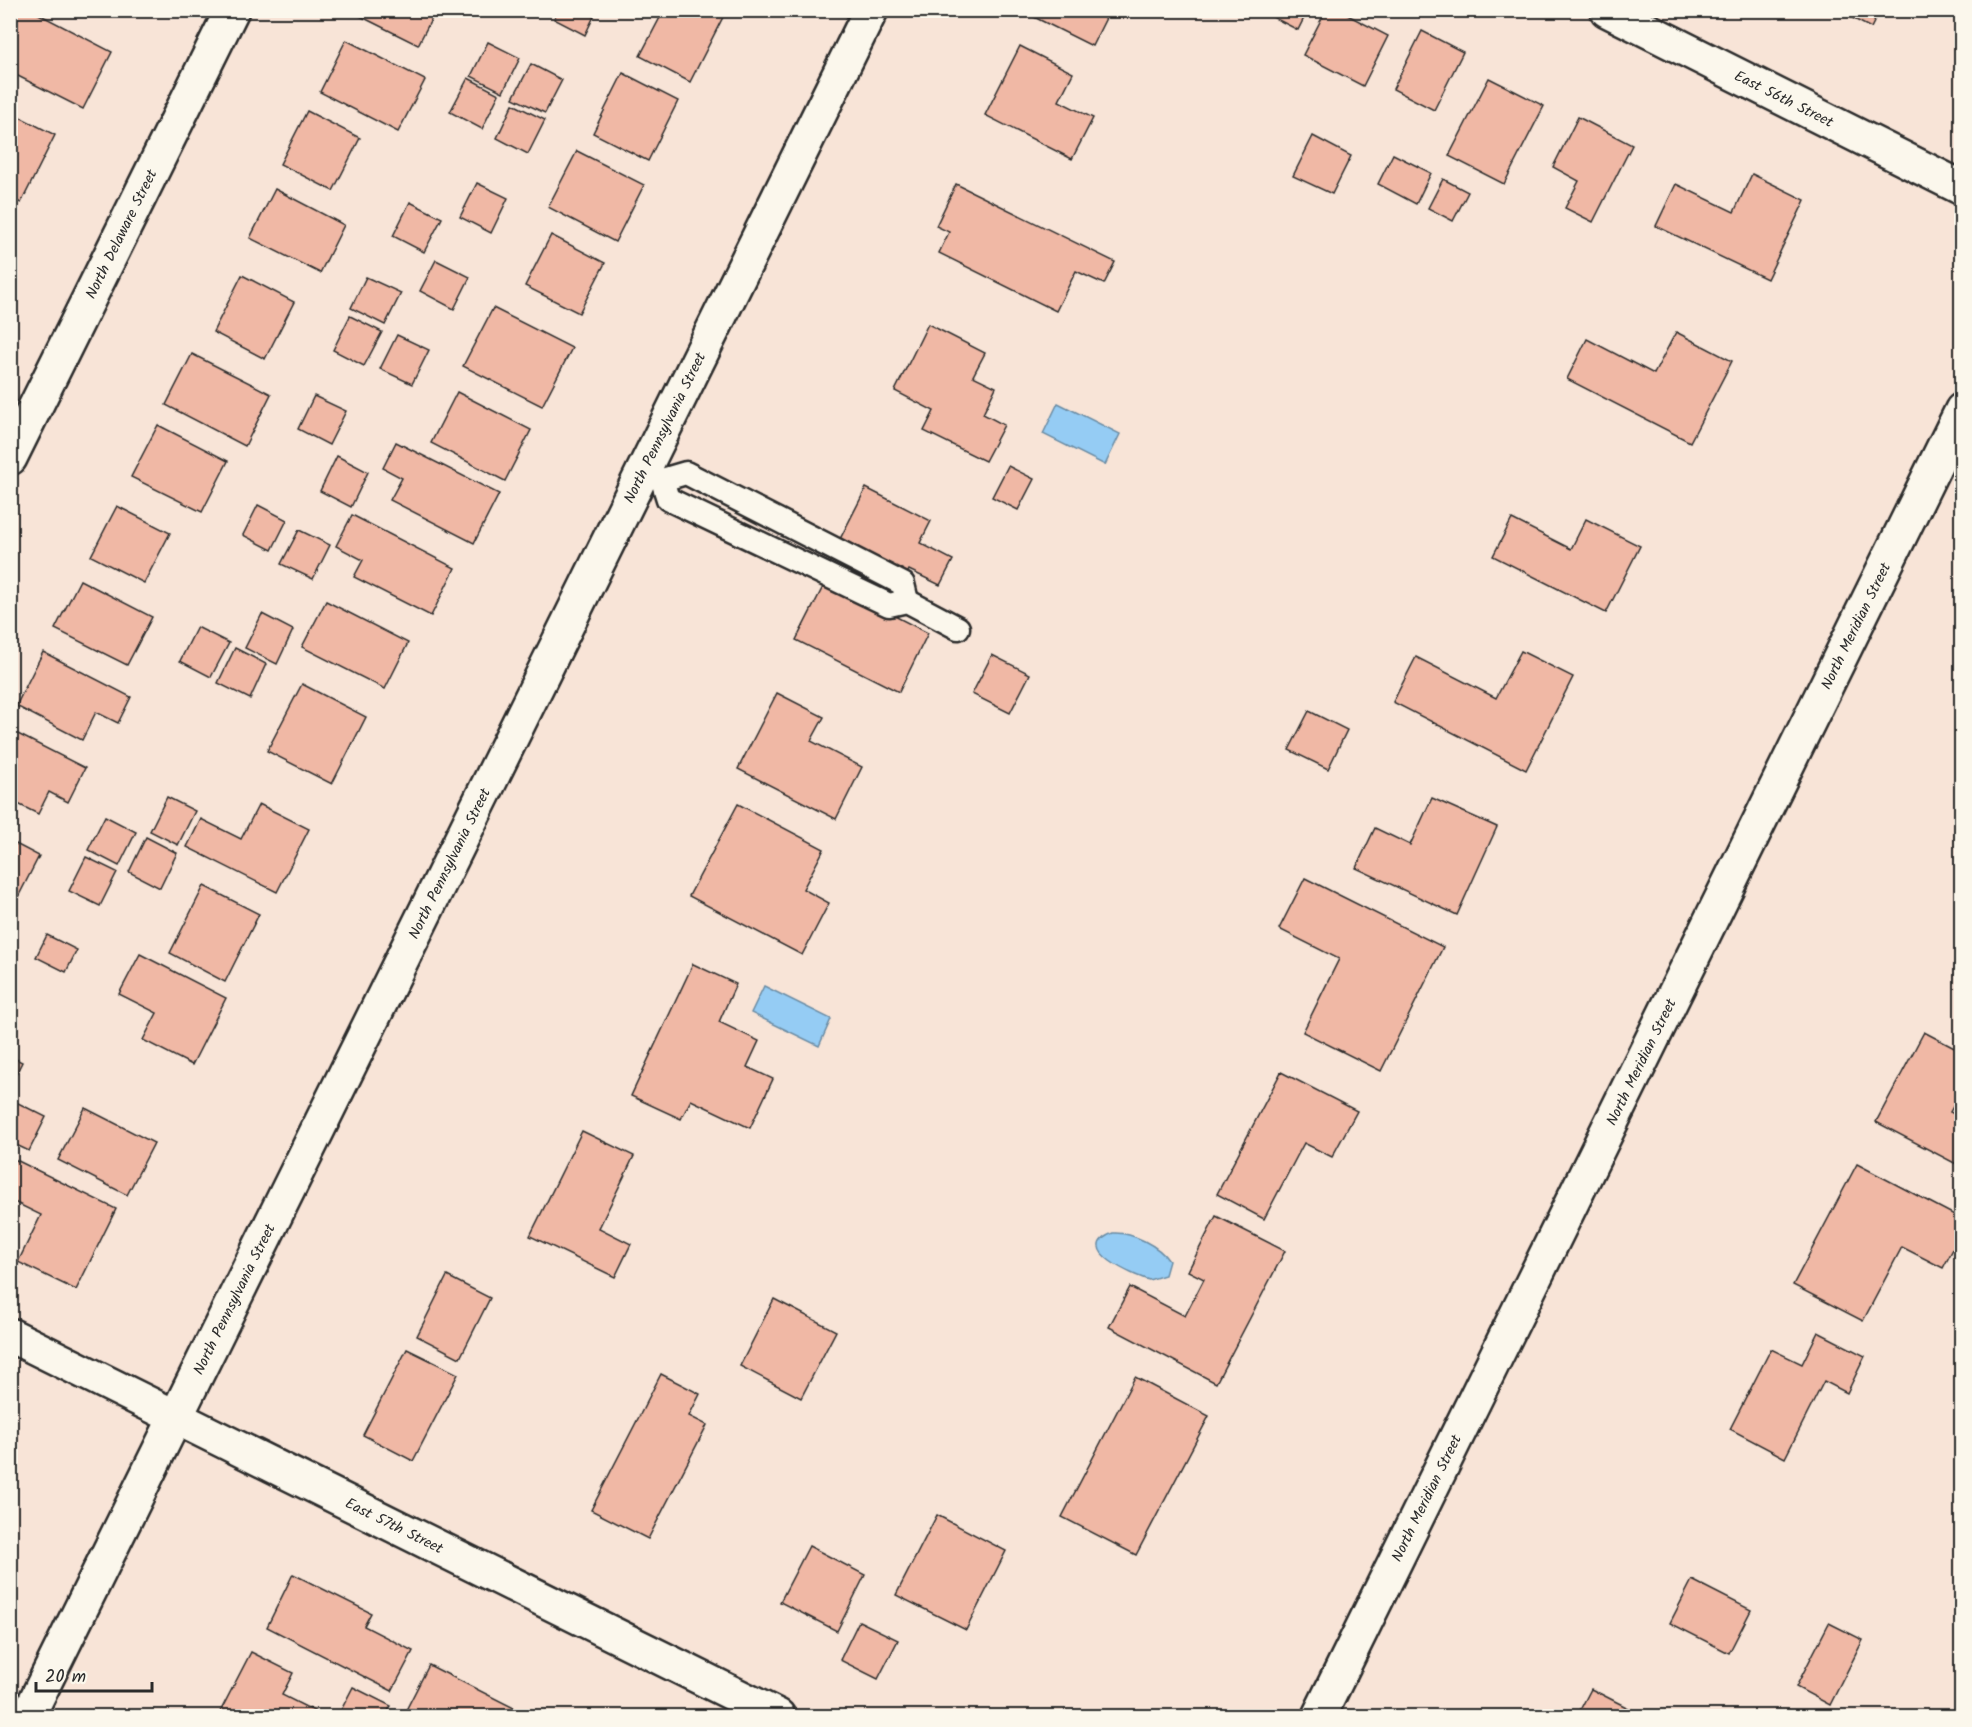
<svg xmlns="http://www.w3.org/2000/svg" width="1972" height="1727" viewBox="0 0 1972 1727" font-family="Kalam,sans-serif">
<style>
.water{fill:#95ccf4;stroke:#6b8ca4;stroke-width:1.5}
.building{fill:#f0b8a5;stroke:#2b2b2b;stroke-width:1.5}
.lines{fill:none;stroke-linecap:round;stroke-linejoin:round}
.lane-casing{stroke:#2b2b2b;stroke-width:27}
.street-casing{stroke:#2b2b2b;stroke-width:38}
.primary-casing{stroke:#2b2b2b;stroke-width:38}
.lane{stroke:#fbf7ec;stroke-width:22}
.street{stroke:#fbf7ec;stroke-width:33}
.primary{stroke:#fbf7ec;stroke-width:33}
.labels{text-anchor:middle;stroke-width:5;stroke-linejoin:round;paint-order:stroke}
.street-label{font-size:15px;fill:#2b2b2b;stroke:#fbf7ec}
</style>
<rect width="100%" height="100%" fill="#f8e4d7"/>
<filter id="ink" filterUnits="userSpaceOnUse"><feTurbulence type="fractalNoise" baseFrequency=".0167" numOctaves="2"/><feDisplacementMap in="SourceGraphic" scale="12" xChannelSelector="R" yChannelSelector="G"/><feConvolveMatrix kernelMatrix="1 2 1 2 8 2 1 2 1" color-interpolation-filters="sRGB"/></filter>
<g filter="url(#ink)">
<g class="water">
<polygon points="1058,403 1120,434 1105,465 1043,434"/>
<polygon points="764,986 831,1019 819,1046 751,1013"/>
<path d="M 1113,1233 C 1132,1232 1159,1246 1169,1261 L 1165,1275 L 1149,1280 C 1135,1276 1071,1249 1113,1233 Z"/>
</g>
<g class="building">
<polygon points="19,10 31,10 112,52 83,109 10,72 10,27"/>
<polygon points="355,10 436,10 418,45 354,13"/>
<polygon points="558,10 597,10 585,35 554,19"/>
<polygon points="664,10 709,10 723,17 690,82 640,56"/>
<polygon points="1027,10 1110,10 1092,46 1026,13"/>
<polygon points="1259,10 1308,10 1298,30"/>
<polygon points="1326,10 1338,10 1388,36 1363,86 1303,55"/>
<polygon points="1837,10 1880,10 1871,28"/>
<polygon points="1422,31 1463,52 1434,110 1393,89"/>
<polygon points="346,40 425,80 398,132 320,92"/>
<polygon points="488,42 520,58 503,92 471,76"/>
<polygon points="1020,46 1073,73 1059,101 1093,118 1072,159 985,115"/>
<polygon points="531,64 562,80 545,113 513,98"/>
<polygon points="623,73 678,101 648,161 593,133"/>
<polygon points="468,78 499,94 482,129 450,112"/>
<polygon points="1489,78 1544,106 1504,184 1449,156"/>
<polygon points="513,104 545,120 528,154 497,138"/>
<polygon points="307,111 360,138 333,191 280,164"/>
<polygon points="10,112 55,135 21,203 10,198"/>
<polygon points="1578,117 1632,145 1593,222 1565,208 1579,181 1553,167"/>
<polygon points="1313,136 1351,156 1332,194 1293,176"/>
<polygon points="577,151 644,185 615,242 548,207"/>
<polygon points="1393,154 1431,173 1416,204 1378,184"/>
<polygon points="1752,174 1805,200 1767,279 1656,226 1676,184 1734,212"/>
<polygon points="1443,179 1468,192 1453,221 1428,208"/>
<polygon points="477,183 508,198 491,233 460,217"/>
<polygon points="956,184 1115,262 1104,284 1076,271 1056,311 939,253 949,232 936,226"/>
<polygon points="275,189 344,225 320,273 250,238"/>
<polygon points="410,202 442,218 424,252 393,236"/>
<polygon points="551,235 605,263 579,313 525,286"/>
<polygon points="436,260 470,277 454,309 420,291"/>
<polygon points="242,275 294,302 265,359 213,332"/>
<polygon points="366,277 401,293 385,325 351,308"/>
<polygon points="493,308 572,348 542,406 463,366"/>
<polygon points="350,316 382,332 364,366 333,350"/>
<polygon points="928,324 985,353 973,376 996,387 983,414 1004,425 985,461 924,431 934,411 895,391"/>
<polygon points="1676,332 1732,361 1690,442 1567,379 1587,339 1654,374"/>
<polygon points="397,335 429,350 412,384 380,369"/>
<polygon points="192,354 271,394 245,446 166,405"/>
<polygon points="457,392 531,430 505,481 431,443"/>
<polygon points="314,396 346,411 329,445 298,429"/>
<polygon points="158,425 228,461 202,512 131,477"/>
<polygon points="396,442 499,494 474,543 390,500 402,478 383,468"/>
<polygon points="337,456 368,472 351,507 320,491"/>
<polygon points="1008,466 1034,479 1018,510 992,497"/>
<polygon points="866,488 931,521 920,543 953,560 940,585 909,570 904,579 837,545"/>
<polygon points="258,505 287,520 272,550 243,535"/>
<polygon points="117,506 170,533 144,583 91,556"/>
<polygon points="352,515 455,568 431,616 354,577 363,560 336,546"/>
<polygon points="1512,519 1571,549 1586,519 1640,546 1606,613 1493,556"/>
<polygon points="299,530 330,545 313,579 281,564"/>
<polygon points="80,580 152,617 127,665 55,629"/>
<polygon points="826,581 928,633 899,692 796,640"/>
<polygon points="326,601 408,643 385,689 302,647"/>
<polygon points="262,614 293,630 277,664 245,648"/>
<polygon points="197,627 229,643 211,677 180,661"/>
<polygon points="235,648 266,664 250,699 218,683"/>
<polygon points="1521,651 1573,677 1526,770 1393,702 1416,657 1496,698"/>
<polygon points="43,652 131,697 118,723 96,712 82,740 16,706"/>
<polygon points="992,655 1030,674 1010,713 972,694"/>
<polygon points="302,684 366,717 332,784 267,751"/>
<polygon points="777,693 824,717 811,741 862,767 836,819 738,769"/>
<polygon points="1309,711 1347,730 1328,769 1289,750"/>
<polygon points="10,730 85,768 68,802 49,792 38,814 10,800"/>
<polygon points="167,797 195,811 178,845 150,831"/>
<polygon points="1432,798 1497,827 1457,915 1356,868 1375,828 1410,845"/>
<polygon points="259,804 309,829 277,892 187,847 201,819 241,839"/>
<polygon points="738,804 824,849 803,889 829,903 802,955 689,896"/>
<polygon points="105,816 136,832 119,866 88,850"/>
<polygon points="146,837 177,853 160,888 129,872"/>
<polygon points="10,841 39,856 15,903 10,900"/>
<polygon points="86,857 117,872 100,906 69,891"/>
<polygon points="1305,878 1443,947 1381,1071 1303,1032 1339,959 1279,929"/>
<polygon points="204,886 259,914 225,982 170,953"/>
<polygon points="47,935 77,950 66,972 36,957"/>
<polygon points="140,954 226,998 192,1065 143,1040 157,1013 119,994"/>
<polygon points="693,964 736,984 719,1022 759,1041 747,1067 773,1079 750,1128 691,1100 681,1119 631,1096"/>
<polygon points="1924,1032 1962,1052 1962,1091 1950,1112 1962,1118 1962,1167 1876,1122"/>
<polygon points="10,1056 22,1062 10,1086"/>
<polygon points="1281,1072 1357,1111 1332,1157 1304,1143 1264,1219 1217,1194"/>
<polygon points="14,1101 46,1117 29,1151 10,1142 10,1108"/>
<polygon points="85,1108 154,1143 127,1195 58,1160"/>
<polygon points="582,1131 634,1156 599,1228 631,1244 615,1277 530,1236"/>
<polygon points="10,1157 116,1209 76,1290 18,1262 41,1215 10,1200"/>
<polygon points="1857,1164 1962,1219 1962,1232 1943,1268 1902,1247 1863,1321 1793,1285"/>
<polygon points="1216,1216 1285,1251 1216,1383 1109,1327 1130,1287 1185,1316 1204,1279 1188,1271"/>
<polygon points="447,1276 490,1298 460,1358 417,1336"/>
<polygon points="774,1299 836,1331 801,1398 740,1366"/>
<polygon points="1818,1332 1865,1356 1847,1393 1824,1381 1785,1458 1730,1429 1771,1349 1802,1364"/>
<polygon points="407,1349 458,1374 413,1461 363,1435"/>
<polygon points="661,1374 700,1394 689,1416 707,1425 648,1539 591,1510"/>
<polygon points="1135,1377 1209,1416 1136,1555 1062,1517"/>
<polygon points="937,1515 1006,1551 966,1630 896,1595"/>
<polygon points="809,1546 865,1575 837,1631 780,1602"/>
<polygon points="293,1574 371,1613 364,1626 413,1651 392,1691 267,1627"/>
<polygon points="1692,1580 1751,1610 1729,1653 1670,1623"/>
<polygon points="859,1621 898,1640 878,1679 840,1660"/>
<polygon points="1829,1623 1863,1640 1830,1705 1796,1687"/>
<polygon points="251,1652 293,1673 282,1695 324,1716 219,1714"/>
<polygon points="429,1665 514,1708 510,1716 403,1716"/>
<polygon points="353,1687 391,1706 385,1716 338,1716"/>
<polygon points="1591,1689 1644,1716 1577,1716"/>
</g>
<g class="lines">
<defs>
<g id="lane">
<polyline points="650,474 662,480 686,473 903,584 907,601"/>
<polyline points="662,480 668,499 889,605 907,601 958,628"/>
</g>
<g id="street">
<path id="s1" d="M 1607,10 L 1962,188"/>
<path id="s2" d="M 10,458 L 232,10"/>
<path id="s3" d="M 10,1335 L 778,1716"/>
<path id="s4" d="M 28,1716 L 871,10"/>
</g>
<g id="primary">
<path id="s5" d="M 1319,1716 L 1962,410"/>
</g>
</defs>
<use href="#lane" class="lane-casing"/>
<use href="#street" class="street-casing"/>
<use href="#primary" class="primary-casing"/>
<use href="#lane" class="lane"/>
<use href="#street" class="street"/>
<use href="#primary" class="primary"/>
</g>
</g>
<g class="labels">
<g class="street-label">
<text dy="5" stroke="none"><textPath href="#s1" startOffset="198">East 56th Street</textPath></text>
<text dy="5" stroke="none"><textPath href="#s2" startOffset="250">North Delaware Street</textPath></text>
<text dy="5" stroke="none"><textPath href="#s4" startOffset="1437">North Pennsylvania Street</textPath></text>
<text dy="5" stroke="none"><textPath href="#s5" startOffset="1215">North Meridian Street</textPath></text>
<text dy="5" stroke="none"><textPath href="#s4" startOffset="951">North Pennsylvania Street</textPath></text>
<text dy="5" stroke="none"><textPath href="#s5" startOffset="729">North Meridian Street</textPath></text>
<text dy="5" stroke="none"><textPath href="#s4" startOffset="465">North Pennsylvania Street</textPath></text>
<text dy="5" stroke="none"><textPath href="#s5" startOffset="243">North Meridian Street</textPath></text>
<text dy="5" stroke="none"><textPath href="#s3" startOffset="429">East 57th Street</textPath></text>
</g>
</g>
<rect width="1972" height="1727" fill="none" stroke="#fbf7ec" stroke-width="36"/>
<rect x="18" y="18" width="1936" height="1691" fill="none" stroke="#2b2b2b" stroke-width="2" filter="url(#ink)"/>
<path d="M36 1682v9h116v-9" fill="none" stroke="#2b2b2b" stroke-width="3"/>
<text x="45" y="1682" font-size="18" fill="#2b2b2b" stroke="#fbf7ec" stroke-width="4.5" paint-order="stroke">20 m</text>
</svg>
